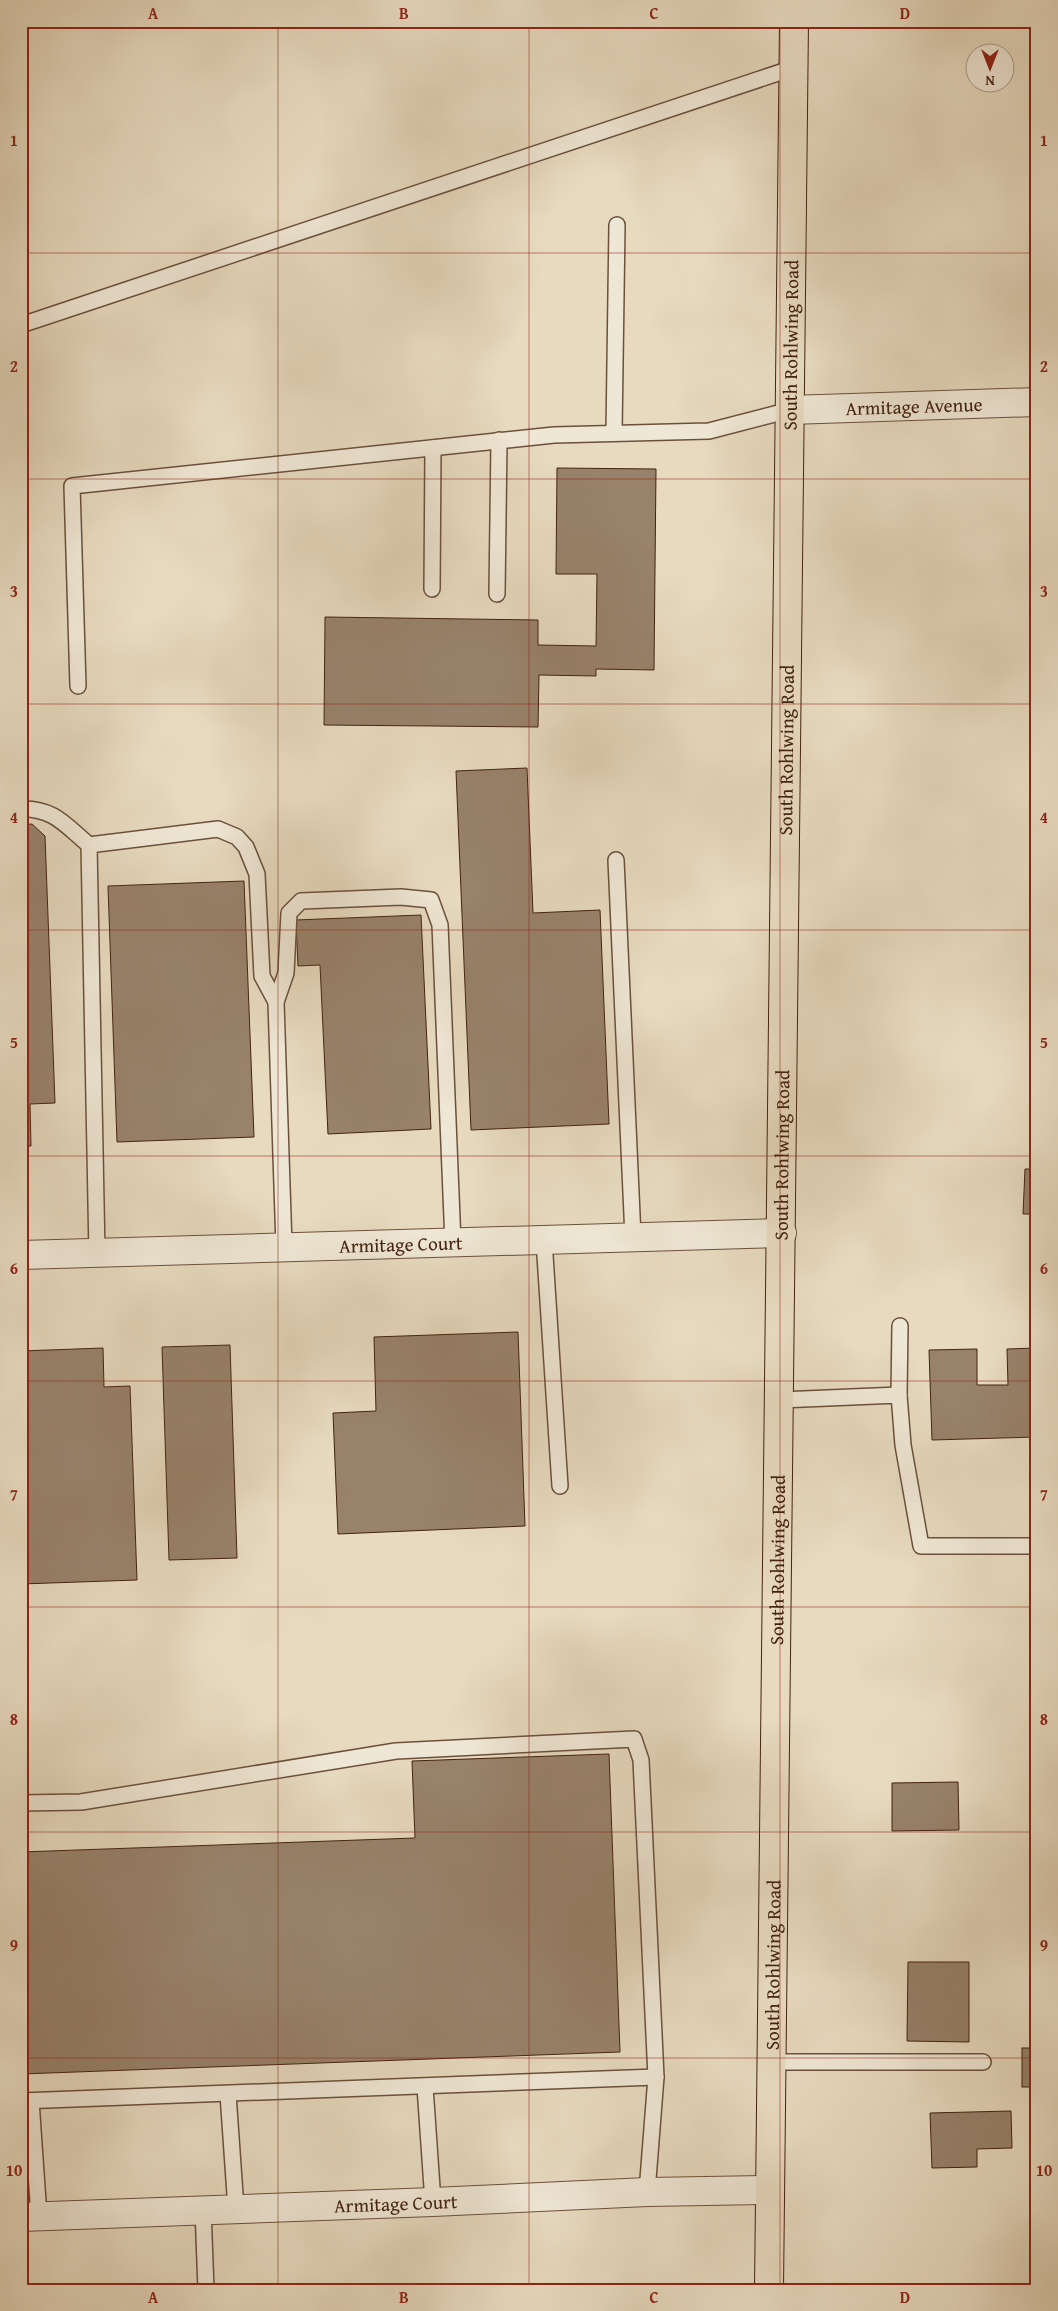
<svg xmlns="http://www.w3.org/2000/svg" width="1058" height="2311" viewBox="0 0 1058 2311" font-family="'Gentium Book Plus',serif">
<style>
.building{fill:#98826b;stroke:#432210}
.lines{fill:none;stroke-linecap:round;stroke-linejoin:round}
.service-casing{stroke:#6c503c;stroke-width:18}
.minor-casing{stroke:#6c503c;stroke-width:30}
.primary-casing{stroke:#432210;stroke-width:30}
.service{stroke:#efe7d5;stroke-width:15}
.minor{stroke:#efe7d5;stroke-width:28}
.primary{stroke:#e7dabf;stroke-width:28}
.grid{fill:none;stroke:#8f2418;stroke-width:1;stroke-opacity:0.55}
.labels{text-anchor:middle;stroke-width:4;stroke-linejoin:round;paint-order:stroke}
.street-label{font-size:19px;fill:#432210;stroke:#efe7d5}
.neatline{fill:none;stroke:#8f2418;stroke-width:2}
.grid-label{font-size:16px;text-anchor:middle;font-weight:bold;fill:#8f2418}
</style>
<rect width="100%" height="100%" fill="#e7dabf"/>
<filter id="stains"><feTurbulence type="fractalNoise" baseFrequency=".004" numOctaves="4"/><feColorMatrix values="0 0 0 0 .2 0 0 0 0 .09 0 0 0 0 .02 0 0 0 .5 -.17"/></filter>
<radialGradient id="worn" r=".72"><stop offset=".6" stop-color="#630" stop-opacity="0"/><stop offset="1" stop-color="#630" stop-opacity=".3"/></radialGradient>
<g class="building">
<polygon points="557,468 656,469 654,670 596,669 596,676 539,675 538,727 324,725 325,617 538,620 538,645 596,646 597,574 556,574"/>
<polygon points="527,768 533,913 600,910 609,1124 471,1130 456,771"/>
<polygon points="32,824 45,836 55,1103 30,1104 31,1146 21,1146 21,825"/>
<polygon points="244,881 254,1137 117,1142 108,886"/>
<polygon points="421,915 431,1129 328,1134 320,965 298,966 296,920"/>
<polygon points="1025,1169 1037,1169 1037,1214 1023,1214"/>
<polygon points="518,1332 525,1526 338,1534 333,1413 376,1411 374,1337"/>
<polygon points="230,1345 237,1558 169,1560 162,1347"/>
<polygon points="103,1348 104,1387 130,1386 137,1580 21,1584 21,1351"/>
<polygon points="1037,1348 1037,1437 932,1440 929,1350 977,1349 977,1385 1008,1385 1007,1349"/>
<polygon points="609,1754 620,2052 21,2074 21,1852 415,1838 412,1761"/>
<polygon points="958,1782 959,1830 892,1831 892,1783"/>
<polygon points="908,1962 969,1962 969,2042 907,2041"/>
<rect x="1022" y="2048" width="15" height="39"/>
<polygon points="1011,2111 1012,2148 977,2149 977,2167 932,2168 930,2113"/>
</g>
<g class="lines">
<defs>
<g id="service">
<polyline points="21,325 793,68"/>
<polyline points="614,433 617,225"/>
<polyline points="432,589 433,448"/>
<polyline points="497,594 499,440"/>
<polyline points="78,686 72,486 554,435 709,431 790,410"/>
<path d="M 21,809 C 54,808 65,825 89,845"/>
<polyline points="616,860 633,1237"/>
<polyline points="544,1240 560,1486"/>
<polyline points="284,1247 276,1002 286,973 289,913 301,901 401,897 431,900 440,925 453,1243"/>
<polyline points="97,1253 89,845 218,829 237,837 246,847 257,874 262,976 276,1002"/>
<polyline points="899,1395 900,1326"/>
<polyline points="780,1400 899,1395 903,1445 921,1546 1037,1546"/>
<polyline points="21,1803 81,1802 396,1751 634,1739 641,1760 656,2077 647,2192"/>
<polyline points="772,2062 983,2062"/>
<polyline points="425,2087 433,2202"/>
<polyline points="228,2094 236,2209"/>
<polyline points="21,2101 656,2077"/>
<polyline points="31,2101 39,2216"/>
<polyline points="203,2209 206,2290"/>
</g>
<g id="minor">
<path id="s1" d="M 790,410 L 1037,402"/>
<path id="s2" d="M 21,1255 L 782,1233"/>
<path id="s3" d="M 21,2217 L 433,2202 L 647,2192 L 770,2190"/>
</g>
<g id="primary">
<path id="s4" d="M 769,2290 L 794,21"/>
</g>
</defs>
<use href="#service" class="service-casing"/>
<use href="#minor" class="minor-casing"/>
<use href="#primary" class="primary-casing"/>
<use href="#service" class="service"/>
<use href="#minor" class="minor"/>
<use href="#primary" class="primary"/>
</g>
<path class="grid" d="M 278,21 L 278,2290M 529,21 L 529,2290M 780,21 L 780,2290M 21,253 L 1037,253M 21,479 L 1037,479M 21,704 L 1037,704M 21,930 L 1037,930M 21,1156 L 1037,1156M 21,1381 L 1037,1381M 21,1607 L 1037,1607M 21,1832 L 1037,1832M 21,2058 L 1037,2058"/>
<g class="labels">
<g class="street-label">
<text dy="7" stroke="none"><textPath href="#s4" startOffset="1945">South Rohlwing Road</textPath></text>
<text dy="7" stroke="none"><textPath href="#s1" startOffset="124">Armitage Avenue</textPath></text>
<text dy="7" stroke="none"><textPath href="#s4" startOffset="1540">South Rohlwing Road</textPath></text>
<text dy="7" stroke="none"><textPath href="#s4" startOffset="1135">South Rohlwing Road</textPath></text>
<text dy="7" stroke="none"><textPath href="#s2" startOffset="380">Armitage Court</textPath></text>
<text dy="7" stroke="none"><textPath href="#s4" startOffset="730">South Rohlwing Road</textPath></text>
<text dy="7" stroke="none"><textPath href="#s4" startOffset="325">South Rohlwing Road</textPath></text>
<text dy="7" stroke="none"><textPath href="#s3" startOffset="375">Armitage Court</textPath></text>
</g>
</g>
<rect width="1058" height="2311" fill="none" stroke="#e7dabf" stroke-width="55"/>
<g transform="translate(990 68) rotate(180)"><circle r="24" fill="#efe7d5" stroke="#aa9886"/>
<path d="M0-4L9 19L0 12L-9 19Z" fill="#8f2418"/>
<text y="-8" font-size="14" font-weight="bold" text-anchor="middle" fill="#432210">N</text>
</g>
<rect x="28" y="28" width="1002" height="2256" class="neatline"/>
<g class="grid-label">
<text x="153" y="19">A</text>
<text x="404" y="19">B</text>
<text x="654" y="19">C</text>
<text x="905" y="19">D</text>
<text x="14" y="146">1</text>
<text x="1044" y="146">1</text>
<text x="14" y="372">2</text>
<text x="1044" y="372">2</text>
<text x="14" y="597">3</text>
<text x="1044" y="597">3</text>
<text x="14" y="823">4</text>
<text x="1044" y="823">4</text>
<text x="14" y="1048">5</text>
<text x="1044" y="1048">5</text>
<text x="14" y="1274">6</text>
<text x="1044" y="1274">6</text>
<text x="14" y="1500">7</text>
<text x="1044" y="1500">7</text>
<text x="14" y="1725">8</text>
<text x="1044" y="1725">8</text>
<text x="14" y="1951">9</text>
<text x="1044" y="1951">9</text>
<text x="14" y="2176">10</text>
<text x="1044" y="2176">10</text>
<text x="153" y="2303">A</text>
<text x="404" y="2303">B</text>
<text x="654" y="2303">C</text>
<text x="905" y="2303">D</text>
</g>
<rect width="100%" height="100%" filter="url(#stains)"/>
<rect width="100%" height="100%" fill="url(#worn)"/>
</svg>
